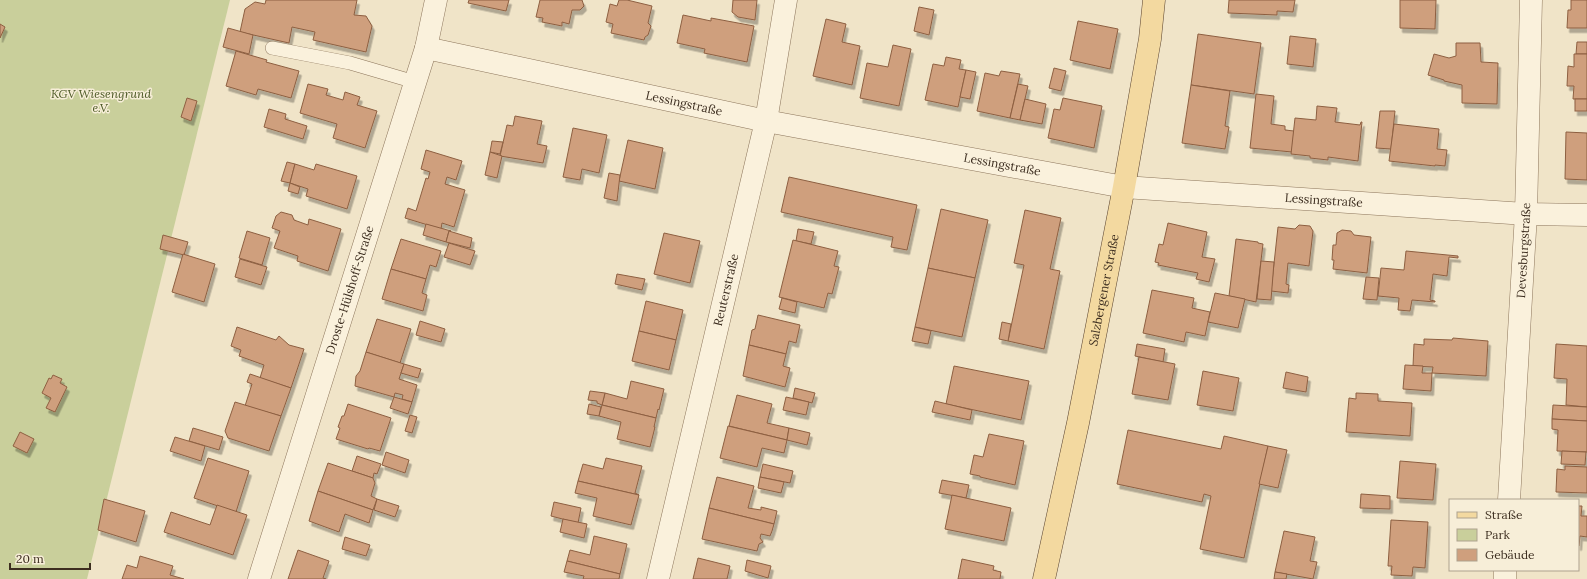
<svg xmlns="http://www.w3.org/2000/svg" width="1587" height="579" viewBox="0 0 1587 579" font-family="Lora,serif">
<style>
.green{fill:#c9cf9b}
.building{fill:#cf9f7d;stroke:#8d5f41;filter:url(#shadow)}
.lines{fill:none;stroke-linecap:round;stroke-linejoin:round}
.service-casing{stroke:#8d765c;stroke-width:14}
.minor-casing{stroke:#8d765c;stroke-width:23}
.primary-casing{stroke:#5b4430;stroke-width:23}
.service{stroke:#faf1dc;stroke-width:13}
.minor{stroke:#faf1dc;stroke-width:22}
.primary{stroke:#f3d9a0;stroke-width:22}
.labels{text-anchor:middle;stroke-width:3;stroke-linejoin:round;paint-order:stroke}
.park-label{font-size:12px;font-style:italic;fill:#4d5a26;stroke:#f7eed8}
.street-label{font-size:12px;fill:#3d2e20;stroke:#f7eed8}
</style>
<defs>
<filter id="shadow"><feDropShadow dx="2.5" dy="4.5" stdDeviation="0" flood-color="#0004"/></filter>
</defs>
<rect width="100%" height="100%" fill="#f0e4c8"/>
<polygon class="green" points="0,0 230,0 87,579 0,579"/>
<g class="building">
<polygon points="266,0 357,0 354,15 366,16 372,26 366,52 313,40 315,32 292,27 289,43 240,32 245,9 255,2 265,4"/>
<polygon points="469,0 509,0 506,11 468,3"/>
<polygon points="540,0 582,0 584,6 580,10 572,10 569,24 562,22 562,26 542,22 543,18 536,17"/>
<polygon points="619,0 627,0 652,6 648,23 651,26 648,35 645,37 644,40 611,33 613,24 606,22 610,4 617,6"/>
<polygon points="733,0 757,0 755,20 738,17 732,12"/>
<polygon points="1229,0 1295,0 1293,12 1277,11 1277,15 1228,13"/>
<polygon points="1400,0 1436,0 1435,29 1400,28"/>
<polygon points="1571,0 1587,0 1587,28 1567,28 1568,10 1571,10"/>
<polygon points="919,7 934,10 929,35 914,31"/>
<polygon points="683,15 711,21 711,18 754,26 747,62 704,53 705,49 677,43"/>
<polygon points="826,19 846,24 842,42 860,46 852,85 813,76"/>
<polygon points="1078,21 1118,29 1110,69 1070,60"/>
<polygon points="0,24 5,27 0,38"/>
<polygon points="228,28 253,35 249,54 223,47"/>
<polygon points="1198,34 1261,43 1254,94 1191,85"/>
<polygon points="1290,36 1316,39 1313,67 1287,64"/>
<polygon points="1577,42 1587,42 1587,54 1576,54"/>
<polygon points="1456,43 1480,43 1481,62 1498,63 1497,104 1462,103 1462,85 1444,81 1444,80 1428,75 1434,54 1449,58 1456,56"/>
<polygon points="893,45 911,49 899,106 860,98 867,63 888,67"/>
<polygon points="236,51 267,60 266,62 299,71 291,98 258,89 256,95 226,86"/>
<polygon points="1574,54 1587,54 1587,99 1573,99 1574,86 1567,86 1568,66 1574,67"/>
<polygon points="946,57 961,60 959,69 966,70 958,107 925,100 933,64 944,66"/>
<polygon points="1054,68 1066,71 1061,91 1049,88"/>
<polygon points="966,70 976,72 970,99 960,97"/>
<polygon points="1001,71 1020,74 1010,118 977,111 985,73 999,76"/>
<polygon points="308,84 328,89 326,95 343,100 345,92 360,97 357,105 377,111 365,148 333,138 337,124 300,113"/>
<polygon points="1018,84 1028,86 1020,120 1010,118"/>
<polygon points="1191,85 1230,91 1225,126 1229,127 1225,149 1182,143"/>
<polygon points="1256,94 1274,96 1271,124 1285,126 1285,130 1294,131 1292,152 1250,148"/>
<polygon points="187,98 197,101 191,121 181,117"/>
<polygon points="1063,98 1102,106 1094,148 1048,138 1054,109 1060,110"/>
<polygon points="1025,99 1046,104 1042,124 1020,120"/>
<rect x="1575" y="99" width="12" height="12"/>
<polygon points="1317,106 1337,108 1335,122 1360,125 1361,122 1362,122 1358,161 1328,157 1328,160 1310,158 1310,156 1291,154 1295,118 1316,120"/>
<polygon points="269,109 286,114 285,119 307,126 303,139 264,127"/>
<polygon points="1380,111 1395,111 1391,149 1376,148"/>
<polygon points="515,116 542,121 537,144 547,146 543,163 500,156 507,125 513,126"/>
<polygon points="1394,124 1439,129 1437,149 1447,150 1445,166 1435,165 1435,166 1389,161"/>
<polygon points="573,128 607,135 599,173 582,169 580,180 563,177"/>
<polygon points="1566,132 1587,133 1587,180 1565,179"/>
<polygon points="628,140 663,148 655,189 619,181"/>
<polygon points="492,141 503,142 500,154 490,152"/>
<polygon points="426,150 462,161 456,180 447,177 445,184 465,190 454,227 442,223 441,229 405,218 408,208 416,211 426,178 428,179 430,172 421,169"/>
<polygon points="490,152 502,156 497,178 485,175"/>
<polygon points="287,162 295,164 290,183 281,181"/>
<polygon points="295,164 314,170 316,164 357,176 347,209 306,196 308,189 290,183"/>
<polygon points="609,173 620,175 617,201 604,198"/>
<polygon points="789,177 917,205 907,250 891,247 893,237 781,212"/>
<polygon points="290,183 300,187 298,194 288,191"/>
<polygon points="941,209 988,220 975,278 928,268"/>
<polygon points="1025,210 1061,218 1050,269 1060,271 1044,349 1008,341 1024,265 1014,263"/>
<polygon points="281,212 292,215 294,220 308,225 309,219 341,229 328,271 297,261 298,256 274,248 280,231 272,228 276,216"/>
<polygon points="1168,223 1207,232 1202,257 1215,259 1209,282 1196,279 1198,273 1158,265 1159,263 1155,262 1159,244 1163,245"/>
<polygon points="426,224 451,231 449,231 446,242 423,235"/>
<polygon points="1299,225 1310,226 1313,231 1309,266 1288,263 1286,284 1289,285 1288,293 1271,291 1278,227 1295,229"/>
<polygon points="798,229 814,232 811,244 796,241"/>
<polygon points="1342,230 1351,231 1354,235 1371,237 1367,273 1333,269 1334,260 1332,260 1333,245 1336,245 1337,233"/>
<polygon points="247,231 270,238 262,265 239,258"/>
<polygon points="449,231 472,238 470,248 446,242"/>
<polygon points="664,233 700,241 690,283 654,274"/>
<polygon points="163,235 188,242 184,255 160,249"/>
<polygon points="401,239 441,251 436,267 430,265 426,279 391,269"/>
<polygon points="1236,239 1258,242 1258,243 1263,244 1256,302 1229,296"/>
<polygon points="793,240 838,251 834,266 839,267 832,294 828,293 824,308 779,297"/>
<polygon points="449,243 475,251 470,265 444,257"/>
<polygon points="1406,251 1458,256 1458,258 1449,257 1447,276 1433,274 1430,300 1435,301 1435,302 1412,300 1410,311 1398,310 1399,298 1378,296 1381,268 1404,270"/>
<polygon points="183,254 215,264 204,302 172,292"/>
<polygon points="240,259 267,267 261,285 235,277"/>
<polygon points="1261,261 1274,262 1271,300 1257,299"/>
<polygon points="928,268 975,278 962,337 915,327"/>
<polygon points="391,269 426,279 422,293 427,295 423,311 382,299"/>
<polygon points="617,274 645,279 642,290 615,284"/>
<polygon points="1366,277 1379,278 1377,300 1363,299"/>
<polygon points="1152,290 1194,298 1192,308 1210,312 1205,336 1186,332 1184,342 1143,333"/>
<polygon points="1215,293 1245,299 1238,328 1208,322"/>
<polygon points="782,298 797,302 795,313 779,309"/>
<polygon points="646,301 683,310 676,340 639,331"/>
<polygon points="758,315 800,325 796,343 789,341 786,354 749,345 752,330 755,329"/>
<polygon points="377,319 411,329 400,363 366,352"/>
<polygon points="420,321 445,329 441,342 416,335"/>
<polygon points="1002,322 1011,324 1008,341 999,339"/>
<polygon points="237,327 276,340 279,336 289,345 304,349 291,388 260,378 264,365 239,356 241,350 231,346"/>
<polygon points="915,327 931,331 928,344 912,341"/>
<polygon points="639,331 676,340 669,370 632,361"/>
<polygon points="1453,338 1488,341 1486,376 1432,373 1433,367 1413,366 1414,344 1424,345 1424,339 1452,340"/>
<polygon points="1137,344 1165,349 1163,362 1135,356"/>
<polygon points="1556,344 1587,346 1587,407 1566,405 1567,379 1554,378"/>
<polygon points="749,345 786,354 783,366 790,368 785,387 743,376"/>
<polygon points="366,352 404,364 399,379 417,385 412,402 402,399 403,395 395,393 394,397 355,386 356,376 360,371"/>
<polygon points="1139,357 1175,364 1168,400 1132,394"/>
<polygon points="404,364 421,369 418,378 401,373"/>
<polygon points="1405,365 1423,366 1422,373 1432,373 1431,391 1403,389"/>
<polygon points="954,366 1029,381 1021,420 946,404"/>
<polygon points="1203,371 1239,378 1233,411 1197,405"/>
<polygon points="1286,372 1308,377 1306,392 1283,388"/>
<polygon points="250,374 291,388 281,416 245,406 252,384 247,382"/>
<polygon points="53,375 62,379 60,383 67,387 55,412 46,408 51,398 42,393 49,378 51,379"/>
<polygon points="631,381 664,389 659,410 658,409 656,418 602,405 605,393 627,399"/>
<polygon points="795,388 815,393 812,403 793,398"/>
<polygon points="590,391 605,393 602,405 597,403 597,401 588,400"/>
<polygon points="1356,393 1378,394 1378,401 1412,403 1410,436 1346,432 1349,398 1356,399"/>
<polygon points="737,395 772,404 767,423 789,428 787,440 729,426"/>
<polygon points="394,397 412,402 408,414 390,408"/>
<polygon points="786,397 809,402 806,415 783,410"/>
<polygon points="935,401 972,410 970,420 932,412"/>
<polygon points="235,402 281,416 269,451 228,438 225,431"/>
<polygon points="348,404 391,418 380,451 369,448 368,449 336,439 340,428 338,427 342,416 344,416"/>
<polygon points="589,404 601,407 599,416 587,414"/>
<polygon points="602,405 656,418 654,427 655,427 650,447 617,439 621,422 599,416"/>
<polygon points="1553,405 1587,407 1587,421 1552,419"/>
<polygon points="410,415 417,417 412,433 405,431"/>
<polygon points="1552,419 1587,421 1587,452 1557,451 1558,430 1552,429"/>
<polygon points="728,426 787,440 784,453 762,448 757,467 720,458"/>
<polygon points="193,428 223,437 219,450 189,441"/>
<polygon points="789,428 810,433 807,445 787,440"/>
<polygon points="1128,430 1221,449 1224,436 1268,446 1244,558 1200,549 1211,496 1204,494 1202,502 1117,484"/>
<polygon points="20,432 34,439 27,453 13,446"/>
<polygon points="989,434 1024,441 1015,485 980,477 980,476 970,474 974,455 983,457"/>
<polygon points="175,437 205,446 201,461 170,451"/>
<polygon points="1268,446 1287,450 1278,488 1259,484"/>
<polygon points="1562,451 1586,452 1585,465 1561,464"/>
<polygon points="386,452 409,460 405,473 382,465"/>
<polygon points="357,456 381,464 377,474 374,473 373,478 352,471"/>
<polygon points="208,458 249,471 236,512 194,498"/>
<polygon points="606,458 642,466 635,493 639,495 578,481 583,464 603,469"/>
<polygon points="1400,461 1436,464 1433,500 1397,498"/>
<polygon points="328,463 373,478 375,483 371,496 377,499 373,510 318,491"/>
<polygon points="763,464 793,471 790,483 760,477"/>
<polygon points="1565,466 1587,467 1587,493 1556,492 1557,469 1565,470"/>
<polygon points="717,477 754,486 748,508 761,510 761,507 777,511 774,524 709,508"/>
<polygon points="760,477 784,482 781,493 758,488"/>
<polygon points="942,480 969,485 966,498 939,493"/>
<polygon points="578,481 639,495 631,525 593,516 597,498 575,493"/>
<polygon points="318,491 373,510 369,523 345,514 339,532 309,521"/>
<polygon points="1361,494 1390,496 1390,509 1360,508"/>
<polygon points="952,495 1011,508 1004,541 945,529"/>
<polygon points="104,499 145,511 136,542 98,530"/>
<polygon points="377,499 399,506 395,517 374,510"/>
<polygon points="554,502 581,508 578,523 551,516"/>
<polygon points="217,505 247,515 233,555 164,532 171,512 210,525"/>
<polygon points="1578,506 1582,506 1581,516 1587,516 1587,537 1580,536 1579,546 1578,546"/>
<polygon points="709,508 774,524 772,531 770,536 761,534 760,538 763,542 759,544 757,551 702,539"/>
<polygon points="563,519 587,524 584,538 560,532"/>
<polygon points="1391,520 1428,522 1425,568 1413,567 1412,576 1391,575 1392,566 1388,566"/>
<polygon points="1284,531 1315,537 1310,561 1317,562 1313,579 1275,572"/>
<polygon points="594,536 627,544 620,574 567,561 570,550 590,555"/>
<polygon points="345,537 370,545 366,556 342,549"/>
<polygon points="298,550 329,561 323,578 326,579 288,579"/>
<polygon points="140,556 173,566 170,575 184,579 122,579 127,565 137,568"/>
<polygon points="698,558 730,566 727,579 693,579"/>
<polygon points="962,559 994,566 993,570 1001,572 1000,579 958,579"/>
<polygon points="747,560 771,566 768,578 745,571"/>
<polygon points="567,561 620,574 619,579 583,579 584,576 564,572"/>
<polygon points="1275,572 1287,574 1286,579 1274,579"/>
</g>
<g class="lines">
<defs>
<polyline id="service" points="272,48 350,63 415,82"/>
<g id="minor">
<path id="s1" d="M 426,48 L 766,121 L 1124,187 L 1526,214 L 1587,215"/>
<path id="s2" d="M 1509,500 L 1526,214 L 1531,0"/>
<path id="s3" d="M 259,579 L 426,48 L 436,0"/>
<path id="s4" d="M 658,579 L 766,121 L 786,0"/>
<polyline points="1505,579 1505,570"/>
</g>
<g id="primary">
<path id="s5" d="M 1044,579 L 1078,423 L 1124,187 L 1150,39 L 1154,0"/>
</g>
</defs>
<use href="#service" class="service-casing"/>
<use href="#minor" class="minor-casing"/>
<use href="#primary" class="primary-casing"/>
<use href="#service" class="service"/>
<use href="#minor" class="minor"/>
<use href="#primary" class="primary"/>
</g>
<g class="labels">
<g class="park-label">
<text x="101" y="98">KGV Wiesengrund<tspan x="101" dy="14">e.V.</tspan></text>
</g>
<g class="street-label">
<text dy="4" stroke="none"><textPath href="#s1" startOffset="264">Lessingstraße</textPath></text>
<text dy="4" stroke="none"><textPath href="#s1" startOffset="588">Lessingstraße</textPath></text>
<text dy="4" stroke="none"><textPath href="#s1" startOffset="912">Lessingstraße</textPath></text>
<text dy="4" stroke="none"><textPath href="#s2" startOffset="250">Devesburgstraße</textPath></text>
<text dy="4" stroke="none"><textPath href="#s3" startOffset="303">Droste-Hülshoff-Straße</textPath></text>
<text dy="4" stroke="none"><textPath href="#s4" startOffset="297">Reuterstraße</textPath></text>
<text dy="4" stroke="none"><textPath href="#s5" startOffset="295">Salzbergener Straße</textPath></text>
</g>
</g>
<rect x="1449" y="499" width="130" height="72" fill="#f7eed8" stroke="#ada18e"/>
<rect x="1457" y="512" width="20" height="6" fill="#f3d9a0" stroke="#ada18e"/>
<text x="1485" y="519" font-size="12" fill="#3d2e20">Straße</text>
<rect x="1457" y="529" width="20" height="12" fill="#c9cf9b" stroke="#ada18e"/>
<text x="1485" y="539" font-size="12" fill="#3d2e20">Park</text>
<rect x="1457" y="549" width="20" height="12" fill="#cf9f7d" stroke="#ada18e"/>
<text x="1485" y="559" font-size="12" fill="#3d2e20">Gebäude</text>
<path d="M10 563v6h80v-6" fill="none" stroke="#3d2e20" stroke-width="2"/>
<text x="16" y="563" font-size="12" fill="#3d2e20" stroke="#f7eed8" stroke-width="3" paint-order="stroke">20 m</text>
</svg>
